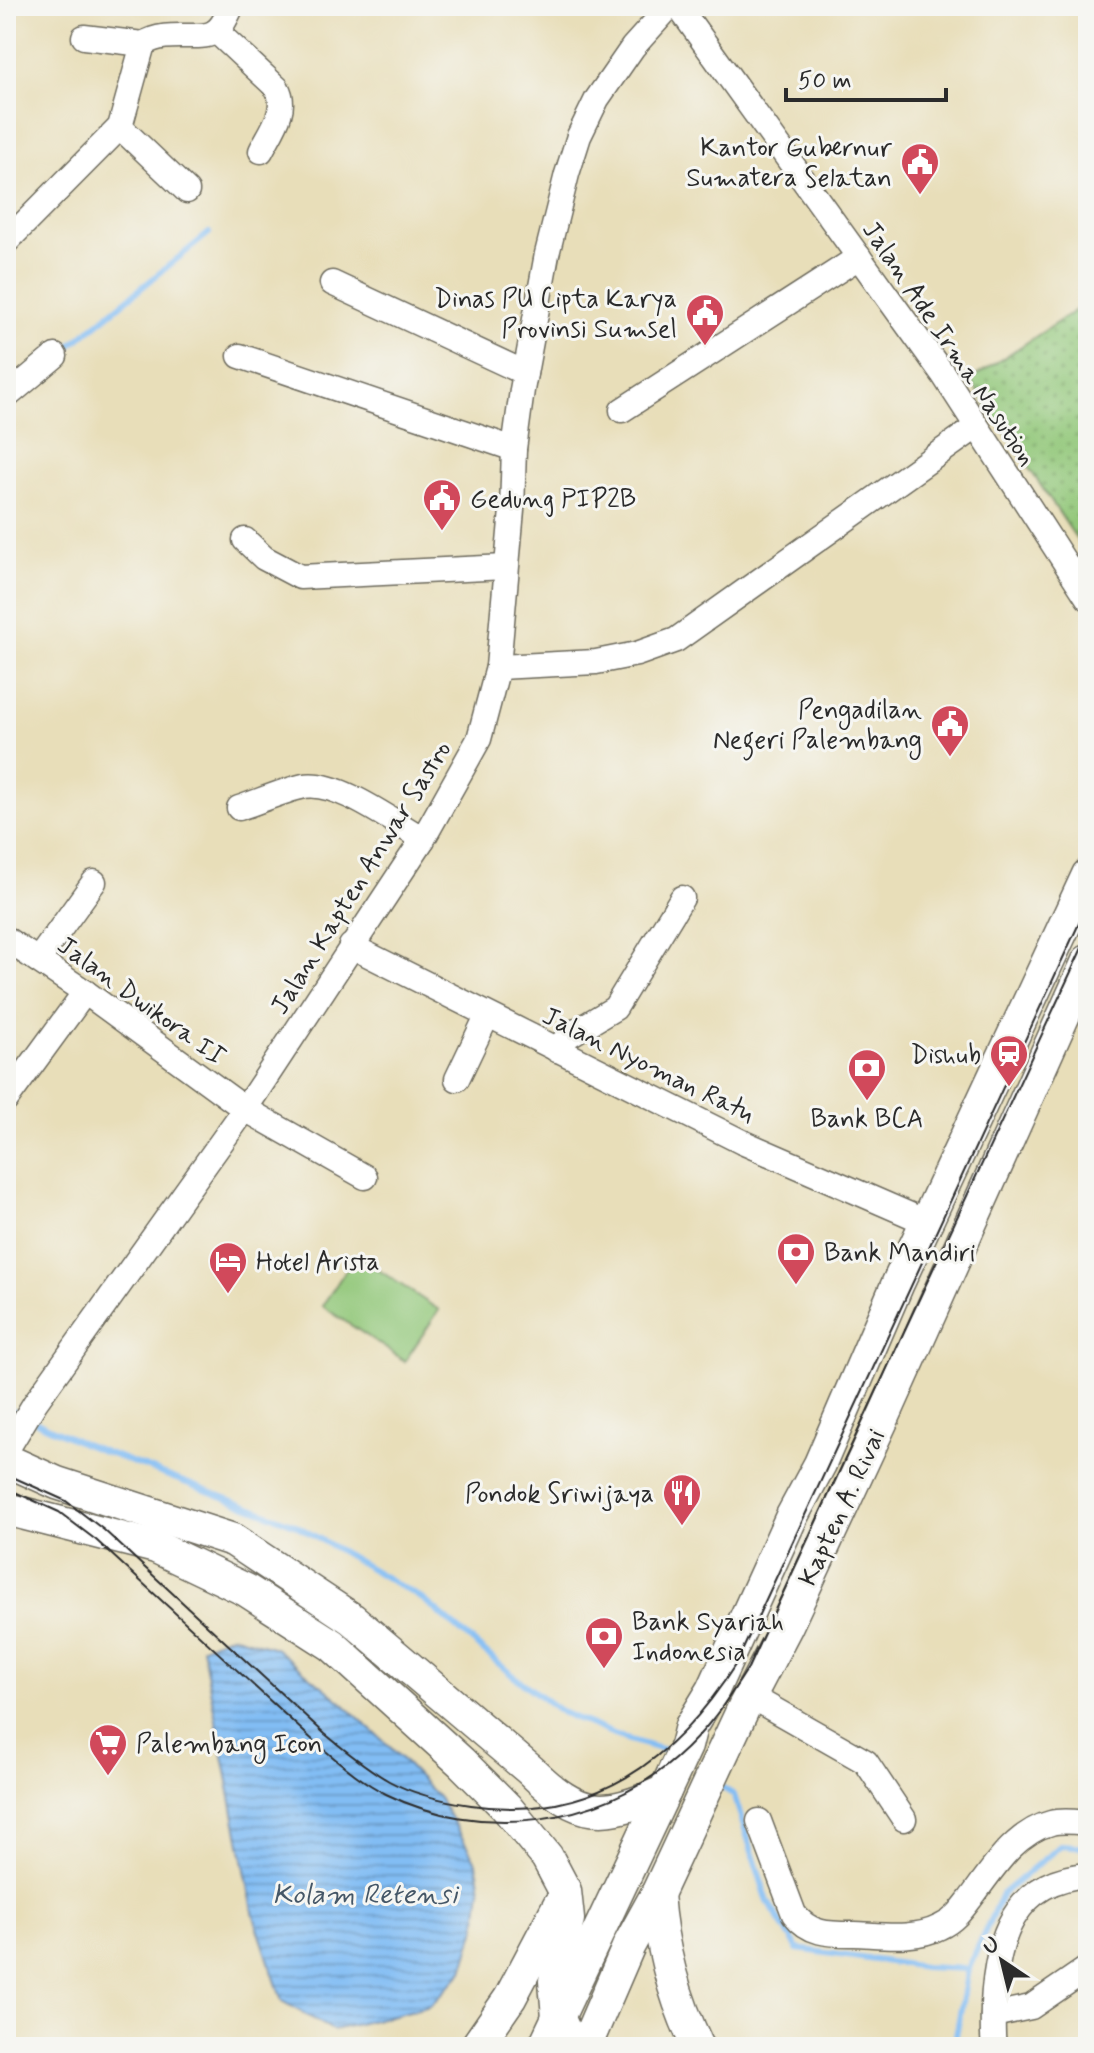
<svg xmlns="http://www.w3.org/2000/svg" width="1094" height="2053" viewBox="0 0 1094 2053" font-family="Mynerve,sans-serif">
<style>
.built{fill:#d4d8f9}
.grass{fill:#92c779;stroke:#5e7952;stroke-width:2}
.park{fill:url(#park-dots);stroke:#5e7952;stroke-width:2}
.water{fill:url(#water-rules);stroke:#567490;stroke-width:2}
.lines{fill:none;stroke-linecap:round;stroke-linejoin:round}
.stream{stroke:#82bdf4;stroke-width:6}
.minor-casing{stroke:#6d6a5d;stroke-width:27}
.major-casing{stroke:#6d6a5d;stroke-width:35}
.minor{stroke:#fff;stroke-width:24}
.major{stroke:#fff;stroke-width:32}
.tram{stroke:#2b2b2b;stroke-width:2}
.labels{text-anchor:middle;stroke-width:6;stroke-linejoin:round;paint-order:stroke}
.poi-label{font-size:26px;fill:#2b2b2b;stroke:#f6f6f2;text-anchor:end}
.street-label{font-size:26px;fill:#2b2b2b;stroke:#f6f6f2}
.water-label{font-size:28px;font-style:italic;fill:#455767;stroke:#f6f6f2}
</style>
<defs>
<pattern id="park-dots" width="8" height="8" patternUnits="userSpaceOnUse" patternTransform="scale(2)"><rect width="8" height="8" fill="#92c779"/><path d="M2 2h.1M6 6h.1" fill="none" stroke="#77a263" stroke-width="1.8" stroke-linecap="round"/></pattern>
<pattern id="water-rules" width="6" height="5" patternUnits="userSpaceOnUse" patternTransform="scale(2)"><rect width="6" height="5" fill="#82bdf4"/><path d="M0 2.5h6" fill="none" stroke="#6b9ac6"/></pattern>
</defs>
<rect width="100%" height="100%" fill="#f6f6f2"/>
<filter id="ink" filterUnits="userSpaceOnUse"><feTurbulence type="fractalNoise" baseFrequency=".0125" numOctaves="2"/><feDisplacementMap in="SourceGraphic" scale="16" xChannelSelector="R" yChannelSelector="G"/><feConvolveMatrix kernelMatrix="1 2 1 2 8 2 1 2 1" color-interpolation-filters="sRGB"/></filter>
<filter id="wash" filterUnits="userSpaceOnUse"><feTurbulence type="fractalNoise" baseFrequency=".006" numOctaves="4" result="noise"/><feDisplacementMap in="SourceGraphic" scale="32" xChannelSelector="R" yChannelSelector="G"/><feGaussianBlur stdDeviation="1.8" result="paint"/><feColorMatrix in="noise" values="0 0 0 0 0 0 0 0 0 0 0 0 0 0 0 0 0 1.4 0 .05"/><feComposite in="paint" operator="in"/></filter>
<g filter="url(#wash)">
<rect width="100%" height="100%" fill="#e8deb9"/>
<polygon class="built" points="6,6 22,6 6,43"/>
<polygon class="grass" points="356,1255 439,1310 405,1361 322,1306"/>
<polygon class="park" points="1088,302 1088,556 970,380"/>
<polygon class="water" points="231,1635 275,1648 337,1698 391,1748 439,1798 477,1863 481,1890 476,1928 463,1971 430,2006 333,2030 282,2001 254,1916 202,1647"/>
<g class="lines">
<g class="stream">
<polyline points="60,354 209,233"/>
<polyline points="6,1408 20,1414"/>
<polyline points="30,1419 84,1444 294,1524 424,1600 512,1675 563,1713 626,1739 671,1752"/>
<polyline points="720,1786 734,1795 768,1902 798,1949 924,1967 968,1969"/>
<polyline points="954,2047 968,1969 1002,1894 1061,1845 1088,1847"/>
</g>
</g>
</g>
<g filter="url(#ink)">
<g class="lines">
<defs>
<g id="minor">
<polyline points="678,6 943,374 1088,598"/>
<path d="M 216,31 L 277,88 C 289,109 271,131 261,151"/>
<polyline points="84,37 143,44"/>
<polyline points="120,127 187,191"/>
<path d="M 6,242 L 120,127 L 143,44 C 167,29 197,41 213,33 C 223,28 227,15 232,6"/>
<polyline points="332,283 525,373"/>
<polyline points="240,356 514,449"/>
<polyline points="6,397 55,356"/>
<polyline points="622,410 859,257"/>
<polyline points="245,540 264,558 300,577 506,567"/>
<polyline points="498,667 596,662 637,654 676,640 976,427"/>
<path d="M 239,808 C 260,801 282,791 304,786 C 338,780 393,822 423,839"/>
<polyline points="6,939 85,992 245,1109 365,1177"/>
<polyline points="351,946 742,1142 926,1222"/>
<polyline points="38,960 94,882"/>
<polyline points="557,1050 568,1036 615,1008 682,898"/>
<polyline points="457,1079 487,1016"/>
<polyline points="6,1100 85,992"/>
<polyline points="6,1451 35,1403 245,1109 423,839 479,739 498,667 512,510 514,449 522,390 547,254 567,174 579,136 597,99 633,47 670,6"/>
<polyline points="750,1696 866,1762 904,1819"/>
<path d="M 759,1821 L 794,1914 C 810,1935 830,1934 855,1934 C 882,1935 915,1940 940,1927 C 954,1921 962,1910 971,1898 C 992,1870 1015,1832 1051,1823 C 1062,1820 1077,1822 1088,1823"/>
<polyline points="993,2015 1031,2007 1088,1968"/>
<path d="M 994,2047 C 992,2033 993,2018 993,2004 C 996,1939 1014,1880 1088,1875"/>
</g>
<g id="major">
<path d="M 6,1460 L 57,1483 L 233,1540 L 352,1619 L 530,1770 C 580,1819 603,1819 665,1791 L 686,1746 L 691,1726 L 713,1690 L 792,1516 L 820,1464 L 898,1283 L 1088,875"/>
<polyline points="6,1509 156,1547 246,1590 332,1645 461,1762 506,1807 547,1857 565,1891 568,1919 555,1981 558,2017 572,2047"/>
<path d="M 657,1894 C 661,1948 674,1998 698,2047"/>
<polyline points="476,2047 510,1998 559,1905"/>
<polyline points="544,2047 665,1791"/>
<polyline points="585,2047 629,1945 657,1894 744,1707 787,1625 885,1414 1088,961"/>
</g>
</defs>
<use href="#minor" class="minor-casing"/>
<use href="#major" class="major-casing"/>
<use href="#minor" class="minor"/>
<use href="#major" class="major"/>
<g class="tram">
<path d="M 6,1474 L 66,1501 L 104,1530 L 325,1734 C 346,1751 366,1768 389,1781 C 413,1794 443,1801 471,1805 C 592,1823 675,1761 737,1662 L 1088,904"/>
<path d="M 6,1488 L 59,1512 L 96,1540 L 317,1744 C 338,1761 360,1781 386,1794 C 479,1840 598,1827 676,1758 C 706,1732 727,1701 748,1668 L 1088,935"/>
</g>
</g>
</g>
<defs>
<symbol id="civic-pin" viewBox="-11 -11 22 30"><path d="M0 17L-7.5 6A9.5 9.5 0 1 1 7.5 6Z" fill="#d1495b" stroke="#f6f6f2"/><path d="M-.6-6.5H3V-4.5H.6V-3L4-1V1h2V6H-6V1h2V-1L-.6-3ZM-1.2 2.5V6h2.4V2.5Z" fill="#fff"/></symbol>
<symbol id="station-pin" viewBox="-11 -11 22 30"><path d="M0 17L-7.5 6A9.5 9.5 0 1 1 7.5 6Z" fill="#d1495b" stroke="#f6f6f2"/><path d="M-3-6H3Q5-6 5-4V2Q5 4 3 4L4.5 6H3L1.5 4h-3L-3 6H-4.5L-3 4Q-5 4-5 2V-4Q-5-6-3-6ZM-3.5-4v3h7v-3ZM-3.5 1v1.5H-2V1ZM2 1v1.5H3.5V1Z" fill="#fff"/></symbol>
<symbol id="bank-pin" viewBox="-11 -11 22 30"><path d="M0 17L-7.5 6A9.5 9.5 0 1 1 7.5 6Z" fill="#d1495b" stroke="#f6f6f2"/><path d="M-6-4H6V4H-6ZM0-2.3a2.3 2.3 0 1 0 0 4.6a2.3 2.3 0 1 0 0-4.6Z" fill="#fff"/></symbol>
<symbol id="hotel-pin" viewBox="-11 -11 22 30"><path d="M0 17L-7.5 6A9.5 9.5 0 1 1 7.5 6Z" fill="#d1495b" stroke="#f6f6f2"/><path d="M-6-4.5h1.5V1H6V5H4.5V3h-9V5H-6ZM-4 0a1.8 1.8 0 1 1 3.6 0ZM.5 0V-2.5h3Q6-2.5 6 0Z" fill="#fff"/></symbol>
<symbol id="restaurant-pin" viewBox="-11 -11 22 30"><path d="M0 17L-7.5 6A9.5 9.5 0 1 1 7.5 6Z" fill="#d1495b" stroke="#f6f6f2"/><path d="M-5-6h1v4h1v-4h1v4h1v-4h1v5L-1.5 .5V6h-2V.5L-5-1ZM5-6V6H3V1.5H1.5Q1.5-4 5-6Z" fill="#fff"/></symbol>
<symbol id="supermarket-pin" viewBox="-11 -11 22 30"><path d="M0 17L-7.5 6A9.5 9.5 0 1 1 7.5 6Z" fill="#d1495b" stroke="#f6f6f2"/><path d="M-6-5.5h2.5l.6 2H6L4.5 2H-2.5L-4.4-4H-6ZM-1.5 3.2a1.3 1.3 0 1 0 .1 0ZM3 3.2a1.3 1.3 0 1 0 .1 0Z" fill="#fff"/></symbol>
</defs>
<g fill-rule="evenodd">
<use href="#civic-pin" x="898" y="140" width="44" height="60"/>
<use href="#civic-pin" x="683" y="291" width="44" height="60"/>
<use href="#civic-pin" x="420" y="476" width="44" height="60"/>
<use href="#civic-pin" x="928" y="702" width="44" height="60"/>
<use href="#station-pin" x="987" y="1032" width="44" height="60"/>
<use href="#bank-pin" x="845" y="1046" width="44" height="60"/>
<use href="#bank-pin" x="774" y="1230" width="44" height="60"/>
<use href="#hotel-pin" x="206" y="1239" width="44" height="60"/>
<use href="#restaurant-pin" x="660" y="1471" width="44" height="60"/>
<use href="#bank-pin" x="582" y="1614" width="44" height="60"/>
<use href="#supermarket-pin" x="86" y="1721" width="44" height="60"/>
</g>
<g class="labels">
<g class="poi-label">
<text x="892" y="156">Kantor Gubernur<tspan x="892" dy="30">Sumatera Selatan</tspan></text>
<text x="677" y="307">Dinas PU Cipta Karya<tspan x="677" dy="30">Provinsi Sumsel</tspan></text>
<text x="470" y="507" text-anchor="start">Gedung PIP2B</text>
<text x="922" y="718">Pengadilan<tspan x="922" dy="30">Negeri Palembang</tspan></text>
<text x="981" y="1063">Dishub</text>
<text x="867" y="1127" text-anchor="middle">Bank BCA</text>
<text x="824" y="1261" text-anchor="start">Bank Mandiri</text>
<text x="256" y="1270" text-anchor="start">Hotel Arista</text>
<text x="654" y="1502">Pondok Sriwijaya</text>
<text x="632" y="1630" text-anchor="start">Bank Syariah<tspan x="632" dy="30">Indonesia</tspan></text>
<text x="136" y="1752" text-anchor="start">Palembang Icon</text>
</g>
<g class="street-label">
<text transform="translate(950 343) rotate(56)" y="9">Jalan Ade Irma Nasution</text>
<text transform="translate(360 877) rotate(-58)" y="9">Jalan Kapten Anwar Sastro</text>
<text transform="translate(142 1000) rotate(36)" y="9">Jalan Dwikora II</text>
<text transform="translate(649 1064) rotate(26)" y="9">Jalan Nyoman Ratu</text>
<text transform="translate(841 1507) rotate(-65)" y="9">Kapten A. Rivai</text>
</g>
<g class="water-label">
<text x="365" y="1903">Kolam Retensi</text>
</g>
</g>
<rect width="1094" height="2053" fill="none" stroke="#f6f6f2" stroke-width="32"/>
<g transform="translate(1002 1961) rotate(325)" stroke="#f6f6f2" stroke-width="6" paint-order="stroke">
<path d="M0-6L14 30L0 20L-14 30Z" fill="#2b2b2b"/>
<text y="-12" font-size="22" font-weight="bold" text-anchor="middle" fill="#2b2b2b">U</text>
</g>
<path d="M786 88v12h160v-12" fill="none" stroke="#2b2b2b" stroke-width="4"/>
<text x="798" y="88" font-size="24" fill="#2b2b2b" stroke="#f6f6f2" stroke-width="6" paint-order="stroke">50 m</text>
</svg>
